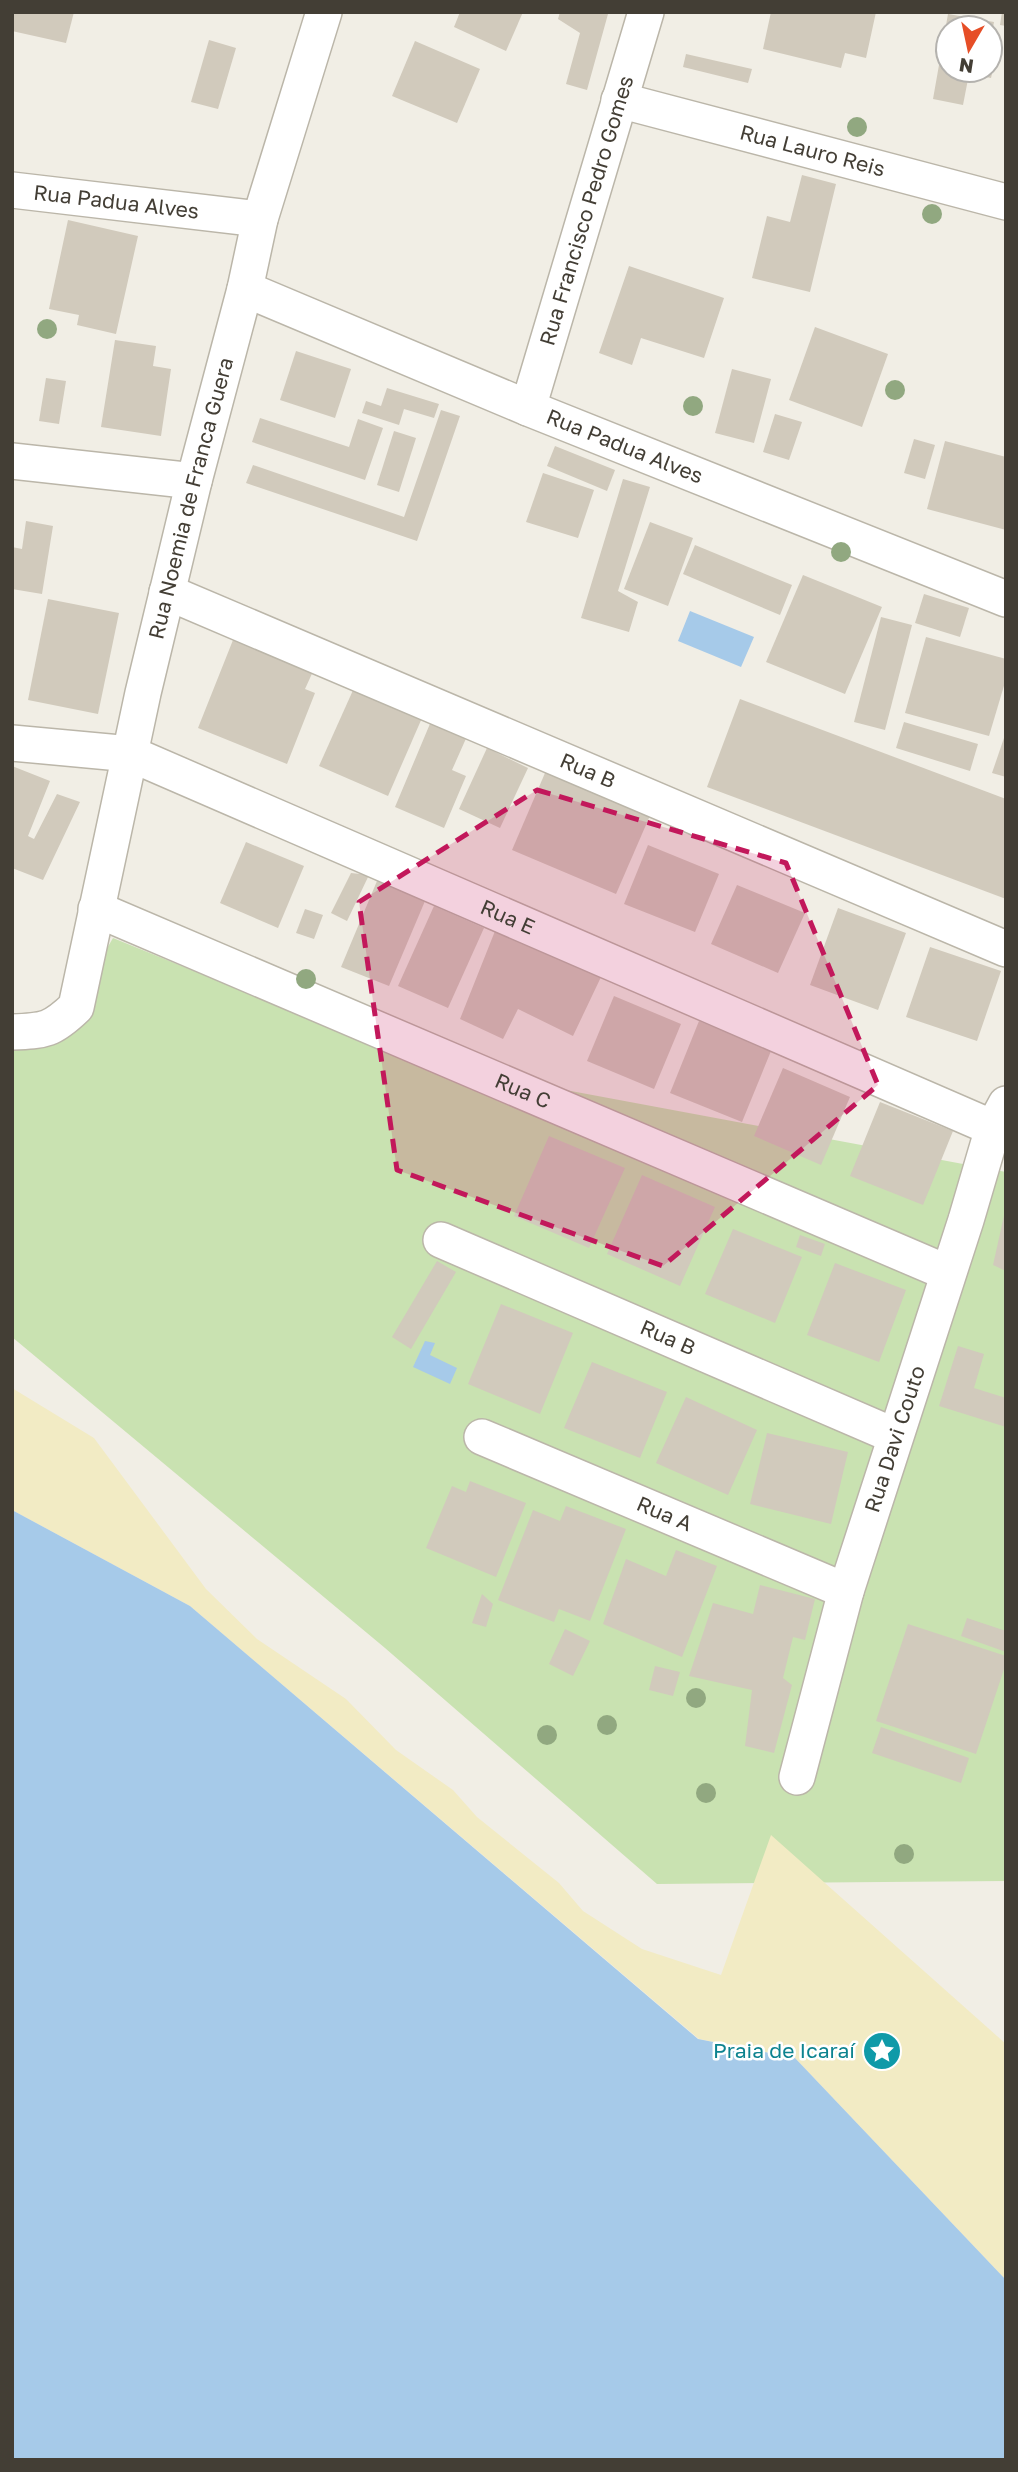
<svg xmlns="http://www.w3.org/2000/svg" width="1018" height="2472" viewBox="0 0 1018 2472" font-family="'Golos Text',sans-serif">
<style>
.green{fill:#c9e2b1}
.sand{fill:#f2ebc4}
.water{fill:#a6cae9}
.building{fill:#d1cabc}
.lines{fill:none;stroke-linecap:round;stroke-linejoin:round}
.street-casing{stroke:#bbb6a9;stroke-width:38}
.street{stroke:#fff;stroke-width:35}
.tree{fill:#91a880}
.marked{fill:#c2185b;fill-opacity:0.2;stroke:#c2185b;stroke-width:5;stroke-dasharray:14 9;stroke-linejoin:round}
.labels{text-anchor:middle;stroke-width:5;stroke-linejoin:round;paint-order:stroke}
.street-label{font-size:21px;fill:#433e35;stroke:#fff}
.culture-label{font-size:21px;fill:#0d838f;stroke:#fff;text-anchor:end}
</style>
<rect width="100%" height="100%" fill="#f1eee5"/>
<polygon class="green" points="113,938 420,1063 1006,1172 1006,1881 657,1884 385,1648 12,1337 12,1043 53,1042"/>
<polygon class="sand" points="12,1388 94,1438 206,1589 257,1639 346,1699 396,1750 453,1790 477,1817 559,1883 583,1911 642,1949 721,1975 771,1835 1006,2044 1006,2280 795,2058 699,2039 190,1606 12,1510"/>
<g class="water">
<polygon points="690,611 754,637 741,667 678,641"/>
<polygon points="425,1341 435,1343 430,1355 457,1368 450,1384 413,1367"/>
<polygon points="12,1510 190,1606 698,2039 795,2058 1006,2280 1006,2460 12,2460"/>
</g>
<g class="building">
<polygon points="12,12 74,12 66,43 12,31"/>
<polygon points="460,12 523,12 506,51 454,27"/>
<polygon points="560,12 608,14 587,90 566,84 580,33 558,19"/>
<polygon points="771,12 876,12 866,58 845,53 841,68 763,49"/>
<polygon points="1002,12 1006,12 1006,26 1000,25"/>
<polygon points="948,14 994,22 991,38 990,28 948,28 948,70 990,70 990,58 995,60 991,78 969,74 963,105 933,99"/>
<polygon points="209,40 236,48 218,109 191,102"/>
<polygon points="415,41 480,69 457,123 392,96"/>
<polygon points="686,54 752,69 748,83 683,67"/>
<polygon points="802,175 836,184 810,292 752,278 767,216 790,222"/>
<polygon points="68,220 138,236 116,334 77,325 79,315 49,309"/>
<polygon points="629,266 724,298 704,358 641,338 632,365 599,353"/>
<polygon points="815,327 888,354 862,427 789,400"/>
<polygon points="115,340 156,346 153,366 171,369 161,436 101,427"/>
<polygon points="296,351 351,369 335,418 280,400"/>
<polygon points="732,369 771,379 754,443 715,433"/>
<polygon points="46,378 66,381 59,424 39,421"/>
<polygon points="387,388 439,404 434,418 404,409 399,425 362,413 366,401 381,406"/>
<polygon points="441,410 460,416 417,541 246,483 253,465 404,517"/>
<polygon points="775,414 802,422 789,460 763,452"/>
<polygon points="260,418 349,447 358,419 383,428 365,480 252,442"/>
<polygon points="394,431 416,438 399,492 377,485"/>
<polygon points="914,439 935,445 925,479 904,473"/>
<polygon points="945,441 1006,457 1006,530 927,509"/>
<polygon points="555,446 615,470 607,491 547,466"/>
<polygon points="543,473 594,490 578,538 526,522"/>
<polygon points="623,479 650,487 618,591 638,602 629,632 581,618"/>
<polygon points="26,521 53,526 42,594 12,589 12,547 22,549"/>
<polygon points="650,522 693,538 668,606 624,589"/>
<polygon points="695,545 792,585 780,615 683,574"/>
<polygon points="803,575 882,607 845,694 766,662"/>
<polygon points="924,594 969,608 960,637 915,623"/>
<polygon points="48,599 119,613 98,714 28,700"/>
<polygon points="881,617 912,625 885,730 854,722"/>
<polygon points="235,635 315,667 305,689 315,693 287,764 198,728"/>
<polygon points="926,637 1006,659 1006,679 989,736 905,713"/>
<polygon points="354,688 422,718 388,796 319,766"/>
<polygon points="740,699 1006,799 1006,899 707,787"/>
<polygon points="432,719 468,734 452,770 466,776 444,828 395,807"/>
<polygon points="904,722 978,744 970,771 896,748"/>
<polygon points="1005,735 1006,735 1006,777 992,773"/>
<polygon points="487,748 528,768 500,828 459,809"/>
<polygon points="12,766 50,781 28,836 34,839 57,794 80,802 43,880 12,868"/>
<polygon points="548,766 652,811 616,894 512,850"/>
<polygon points="246,842 304,866 278,928 220,903"/>
<polygon points="648,845 719,874 695,932 624,904"/>
<polygon points="351,873 369,875 347,921 331,913"/>
<polygon points="377,881 425,901 389,986 341,967"/>
<polygon points="737,885 805,913 778,973 711,944"/>
<polygon points="434,906 484,928 448,1008 398,986"/>
<polygon points="838,908 906,933 878,1010 810,985"/>
<polygon points="305,909 323,915 314,939 296,933"/>
<polygon points="495,931 601,977 573,1036 518,1009 503,1039 460,1019"/>
<polygon points="930,947 1001,971 977,1041 906,1017"/>
<polygon points="614,996 681,1024 654,1089 587,1061"/>
<polygon points="699,1021 771,1051 742,1122 670,1093"/>
<polygon points="783,1068 850,1097 821,1165 754,1136"/>
<polygon points="880,1102 953,1131 923,1205 850,1176"/>
<polygon points="549,1136 625,1168 589,1248 514,1216"/>
<polygon points="642,1175 715,1207 680,1286 607,1254"/>
<polygon points="1005,1211 1006,1211 1006,1271 993,1265"/>
<polygon points="733,1229 802,1257 775,1323 705,1294"/>
<polygon points="800,1235 825,1244 821,1256 796,1247"/>
<polygon points="437,1261 456,1272 411,1349 392,1337"/>
<polygon points="835,1263 906,1290 879,1362 807,1335"/>
<polygon points="501,1304 573,1333 540,1414 468,1384"/>
<polygon points="958,1346 984,1354 974,1388 1006,1398 1006,1427 939,1406"/>
<polygon points="592,1362 667,1392 640,1458 564,1428"/>
<polygon points="686,1397 757,1430 728,1495 656,1463"/>
<polygon points="767,1433 848,1452 831,1524 750,1504"/>
<polygon points="470,1481 526,1503 496,1577 426,1548 452,1486 466,1492"/>
<polygon points="566,1506 626,1529 590,1621 559,1609 554,1622 498,1600 533,1510 560,1521"/>
<polygon points="676,1550 717,1566 682,1657 603,1624 626,1559 666,1576"/>
<polygon points="760,1585 815,1599 805,1640 793,1637 783,1678 792,1685 774,1753 745,1746 752,1690 689,1676 713,1603 753,1614"/>
<polygon points="482,1594 493,1604 486,1627 472,1623"/>
<polygon points="967,1618 1006,1631 1006,1652 961,1636"/>
<polygon points="908,1624 1006,1656 1006,1663 976,1754 876,1721"/>
<polygon points="565,1629 590,1641 573,1676 549,1664"/>
<polygon points="655,1666 680,1672 673,1696 649,1690"/>
<polygon points="881,1727 969,1758 961,1783 872,1753"/>
</g>
<g class="lines">
<defs>
<g id="street">
<path id="s1" d="M 619,100 L 1006,202"/>
<path id="s2" d="M 12,190 L 260,219"/>
<path id="s3" d="M 245,289 L 528,408 L 1006,599"/>
<path id="s4" d="M 528,408 L 646,12"/>
<polyline points="12,461 194,481"/>
<path id="s5" d="M 167,592 L 1006,949"/>
<path id="s6" d="M 12,743 L 131,754 L 993,1128"/>
<path id="s7" d="M 96,909 L 948,1273"/>
<path id="s8" d="M 12,1032 C 45,1031 52,1030 76,1007 L 143,693 L 194,481 L 245,289 L 260,219 L 324,12"/>
<path id="s9" d="M 441,1240 L 895,1436"/>
<path id="s10" d="M 482,1437 L 846,1591"/>
<path id="s11" d="M 797,1777 L 846,1591 L 966,1220 L 993,1128 L 1006,1104"/>
</g>
</defs>
<use href="#street" class="street-casing"/>
<use href="#street" class="street"/>
</g>
<g class="tree">
<circle cx="857" cy="127" r="10"/>
<circle cx="932" cy="214" r="10"/>
<circle cx="47" cy="329" r="10"/>
<circle cx="895" cy="390" r="10"/>
<circle cx="693" cy="406" r="10"/>
<circle cx="841" cy="552" r="10"/>
<circle cx="306" cy="979" r="10"/>
<circle cx="696" cy="1698" r="10"/>
<circle cx="607" cy="1725" r="10"/>
<circle cx="547" cy="1735" r="10"/>
<circle cx="706" cy="1793" r="10"/>
<circle cx="904" cy="1854" r="10"/>
</g>
<path class="marked" d="M 537,790 L 786,863 L 878,1085 L 663,1266 L 397,1170 L 359,902 Z"/>
<defs>
<symbol id="sight-disc" viewBox="-11 -11 22 22"><circle r="9.5" fill="#0f9aa8" stroke="#fff"/><path d="M0-6L1.8-2.2L6-1.7L2.9 1.2L3.7 5.4L0 3.3L-3.7 5.4L-2.9 1.2L-6-1.7L-1.8-2.2Z" fill="#fff"/></symbol>
</defs>
<g fill-rule="evenodd">
<use href="#sight-disc" x="860" y="2029" width="44" height="44"/>
</g>
<g class="labels">
<g class="street-label">
<text dy="7" stroke="none"><textPath href="#s1" startOffset="200">Rua Lauro Reis</textPath></text>
<text dy="7" stroke="none"><textPath href="#s2" startOffset="105">Rua Padua Alves</textPath></text>
<text dy="7" stroke="none"><textPath href="#s4" startOffset="206">Rua Francisco Pedro Gomes</textPath></text>
<text dy="7" stroke="none"><textPath href="#s3" startOffset="411">Rua Padua Alves</textPath></text>
<text dy="7" stroke="none"><textPath href="#s8" startOffset="593">Rua Noemia de Franca Guera</textPath></text>
<text dy="7" stroke="none"><textPath href="#s5" startOffset="457">Rua B</textPath></text>
<text dy="7" stroke="none"><textPath href="#s6" startOffset="530">Rua E</textPath></text>
<text dy="7" stroke="none"><textPath href="#s7" startOffset="464">Rua C</textPath></text>
<text dy="7" stroke="none"><textPath href="#s9" startOffset="247">Rua B</textPath></text>
<text dy="7" stroke="none"><textPath href="#s11" startOffset="352">Rua Davi Couto</textPath></text>
<text dy="7" stroke="none"><textPath href="#s10" startOffset="198">Rua A</textPath></text>
</g>
<g class="culture-label">
<text x="855" y="2058">Praia de Icaraí</text>
</g>
</g>
<rect width="1018" height="2472" fill="none" stroke="#433e35" stroke-width="28"/>
<g transform="translate(969 49) rotate(189)"><circle r="33" fill="#ffffff" stroke="#b4b2ae" stroke-width="2"/>
<path d="M0-5L12 26L0 18L-12 26Z" fill="#e64e27"/>
<text y="-10" font-size="19" font-weight="bold" text-anchor="middle" fill="#433e35">N</text>
</g>
</svg>
